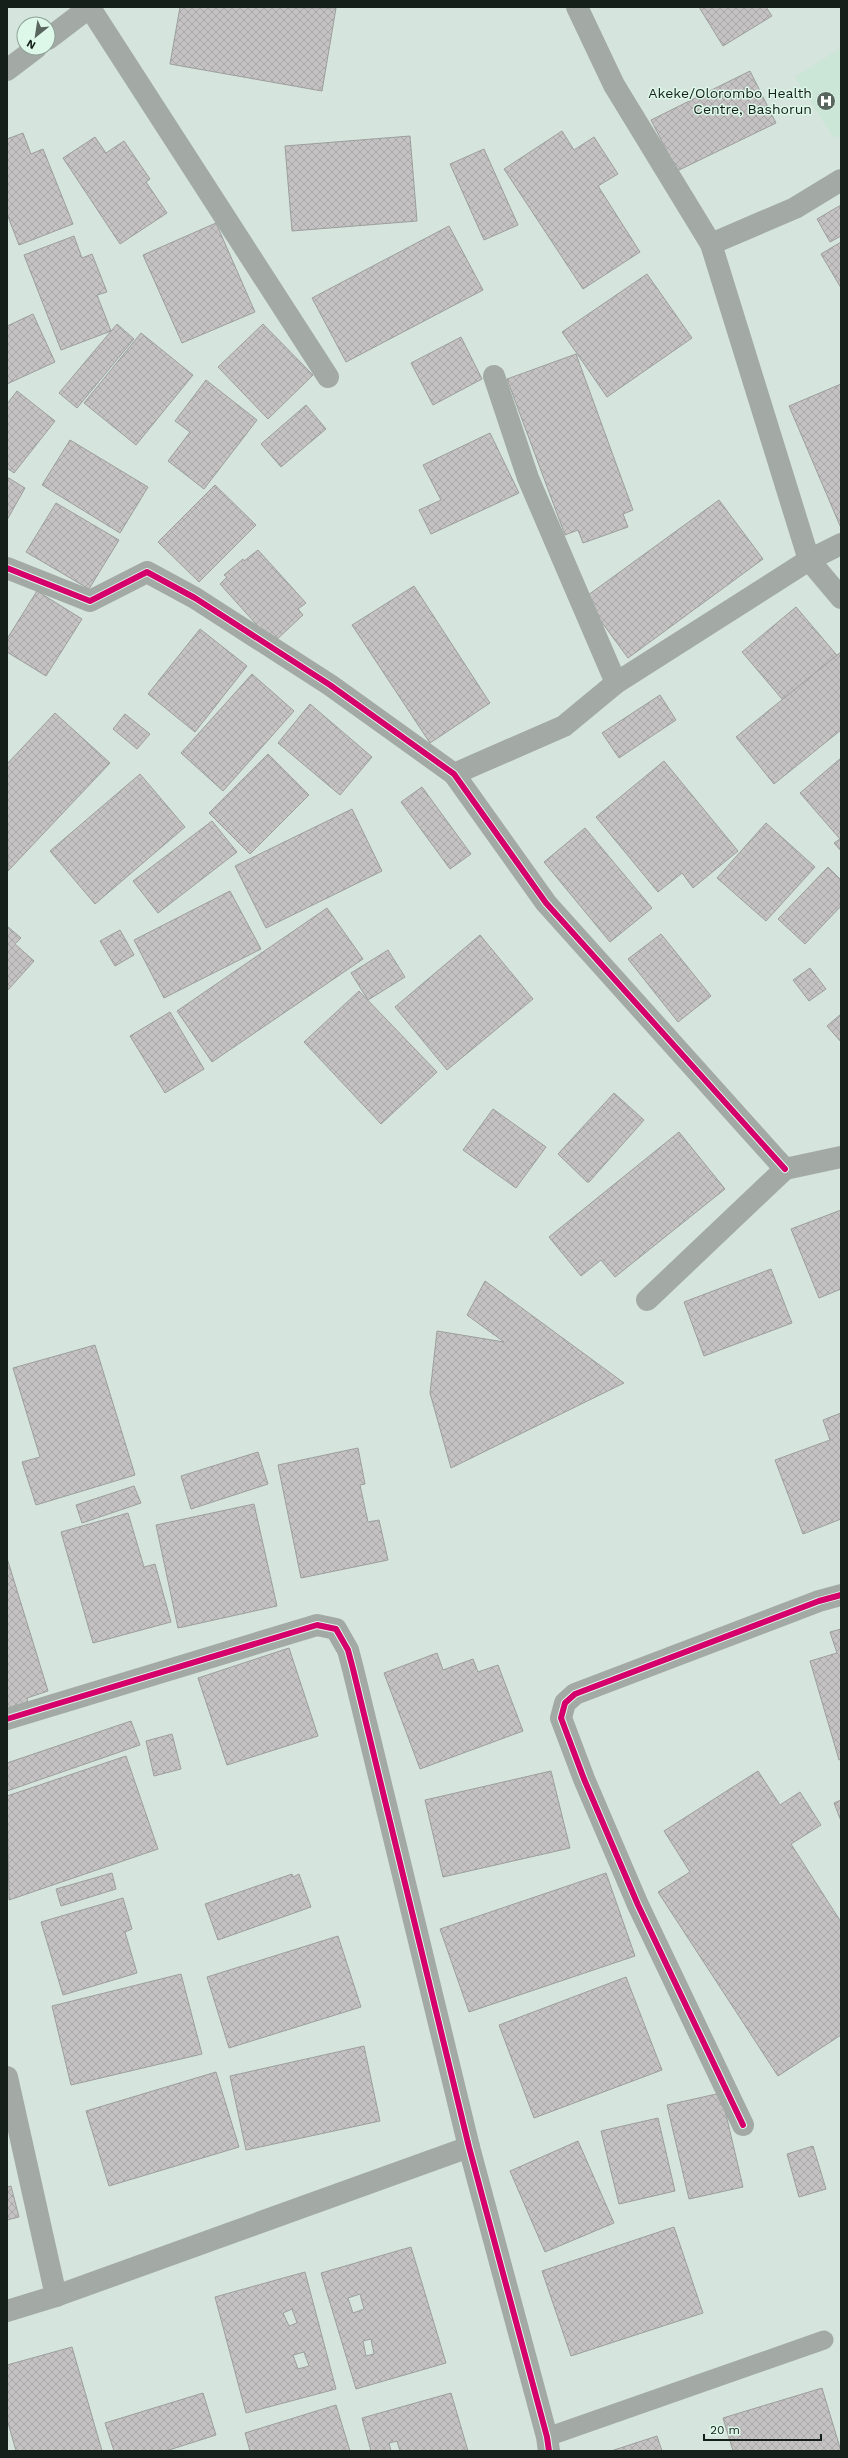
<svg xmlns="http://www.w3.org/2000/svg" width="848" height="2458" viewBox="0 0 848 2458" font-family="'Work Sans',sans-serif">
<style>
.built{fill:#cbe5d7}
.building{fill:url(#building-cross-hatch);stroke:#9d9f9e;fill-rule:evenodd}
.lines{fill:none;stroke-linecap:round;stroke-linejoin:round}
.service{stroke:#a3aaa6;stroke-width:19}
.minor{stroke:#a3aaa6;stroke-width:22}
.cycleway-casing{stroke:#ddf8e9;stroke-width:8}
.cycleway{stroke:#d6006c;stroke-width:6}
.labels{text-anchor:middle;stroke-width:3;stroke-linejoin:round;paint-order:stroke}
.poi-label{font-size:14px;fill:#16201b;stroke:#ddf8e9;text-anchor:end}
</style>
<defs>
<pattern id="building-cross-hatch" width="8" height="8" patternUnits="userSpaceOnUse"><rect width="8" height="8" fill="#c4c2c3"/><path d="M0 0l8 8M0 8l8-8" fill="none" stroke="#a8a6a7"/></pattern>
</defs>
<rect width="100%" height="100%" fill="#d5e4dc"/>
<polygon class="built" points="841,48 841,134 834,138 795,77"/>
<g class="building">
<polygon points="180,7 336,8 322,91 170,64"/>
<polygon points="699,7 766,7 772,16 723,46"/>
<polygon points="750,71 776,123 677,171 651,120"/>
<polygon points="562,131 574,150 594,137 618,174 598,186 640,252 583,289 504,169"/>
<polygon points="23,133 31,154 43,149 73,224 19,245 7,214 7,139"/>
<polygon points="410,136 417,221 292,231 285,146"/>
<polygon points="95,137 106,153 124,141 150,179 146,182 167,213 120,244 63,158"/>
<polygon points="484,149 518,225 484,240 450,164"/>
<polygon points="841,205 841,236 830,242 817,219"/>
<polygon points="216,223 255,312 182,343 143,255"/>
<polygon points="449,226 483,290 346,362 312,298"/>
<polygon points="74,236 82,258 92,254 107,292 97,295 111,331 61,350 24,255"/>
<polygon points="841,242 841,288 821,254"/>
<polygon points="647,274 692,338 607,397 562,332"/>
<polygon points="33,314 55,362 7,384 7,326"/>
<polygon points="117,324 134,339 77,408 59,393"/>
<polygon points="263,324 313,375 268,419 218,367"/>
<polygon points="141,333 193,375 136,445 84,403"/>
<polygon points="461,337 482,379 433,405 411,363"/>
<polygon points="576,354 633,510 623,514 628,527 583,543 578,530 565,535 507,379"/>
<polygon points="206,380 257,420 204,489 168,461 190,432 175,421"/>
<polygon points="841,384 841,528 789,406"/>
<polygon points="17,391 55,421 14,473 7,468 7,404"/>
<polygon points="306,405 326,429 281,467 261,444"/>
<polygon points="490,433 519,493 431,534 419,510 441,500 423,465"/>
<polygon points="70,440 148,487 120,533 42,485"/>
<polygon points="7,477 25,488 7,520"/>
<polygon points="215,485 256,525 199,582 158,542"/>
<polygon points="719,500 763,559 628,658 584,598"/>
<polygon points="56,503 119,540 89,589 26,552"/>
<polygon points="258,550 306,603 298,609 303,615 273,643 220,584 227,577 224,575 243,559 244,561"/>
<polygon points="414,586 490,703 430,743 352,625"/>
<polygon points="37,591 82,619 46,676 7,652 7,639"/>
<polygon points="796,607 841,660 841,683 799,719 742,652"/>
<polygon points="200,629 247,666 195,732 148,694"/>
<polygon points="841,652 841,730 774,784 736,737"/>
<polygon points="252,674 294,711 223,791 181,753"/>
<polygon points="660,695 676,720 619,758 602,733"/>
<polygon points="310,704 372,757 340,795 278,743"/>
<polygon points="55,713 110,763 8,871 7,764"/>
<polygon points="125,714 150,734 137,749 113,729"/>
<polygon points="268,754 309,795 250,854 209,813"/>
<polygon points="841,758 841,851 834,843 840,839 800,793"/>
<polygon points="664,761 738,851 693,888 682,873 658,892 596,817"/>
<polygon points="140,774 185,827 95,904 50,851"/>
<polygon points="422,787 471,854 450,869 401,802"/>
<polygon points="352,809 382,871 266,928 235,866"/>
<polygon points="212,821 237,852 158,913 133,881"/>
<polygon points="766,823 815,867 766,921 717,878"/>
<polygon points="585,828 652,908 610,942 544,862"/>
<polygon points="828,867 841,880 841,906 805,944 778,919"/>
<polygon points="230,891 261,949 164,998 134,940"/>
<polygon points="327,908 363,959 212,1062 177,1011"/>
<polygon points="7,926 21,938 15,944 34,961 7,991"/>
<polygon points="120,930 134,955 115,966 100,941"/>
<polygon points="661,934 711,996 678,1022 628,959"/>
<polygon points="480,935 533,999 447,1070 395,1007"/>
<polygon points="388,950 405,977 368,1000 351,973"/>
<polygon points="810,968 826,989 809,1001 793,980"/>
<polygon points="359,991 437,1072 381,1124 304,1042"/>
<polygon points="170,1012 204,1069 165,1093 130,1036"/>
<polygon points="841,1014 841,1042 827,1026"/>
<polygon points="614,1093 644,1120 589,1182 587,1182 558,1154"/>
<polygon points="493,1109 546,1147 516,1188 463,1150"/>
<polygon points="679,1132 725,1189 615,1277 601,1260 581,1276 549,1237"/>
<polygon points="841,1210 841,1289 819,1298 791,1229"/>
<polygon points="771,1269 792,1323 704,1356 684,1302"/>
<polygon points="485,1281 624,1383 451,1468 430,1393 437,1331 504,1342 467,1315"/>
<polygon points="95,1345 135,1475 36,1505 22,1462 40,1457 13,1368"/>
<polygon points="841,1413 841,1519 803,1534 775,1460 830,1440 823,1420"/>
<polygon points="358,1448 365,1484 360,1485 368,1522 379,1520 388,1560 301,1578 278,1465"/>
<polygon points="258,1452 268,1484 191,1509 181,1476"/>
<polygon points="134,1486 141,1503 82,1523 76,1505"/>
<polygon points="254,1504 277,1606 178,1628 156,1525"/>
<polygon points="128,1513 144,1567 155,1564 171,1622 93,1643 61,1532"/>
<polygon points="7,1558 48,1691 27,1698 29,1709 7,1716"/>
<polygon points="841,1629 841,1759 839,1760 810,1661 837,1653 830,1632"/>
<polygon points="289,1648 318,1736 227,1765 198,1678"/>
<polygon points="437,1653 443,1670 473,1659 478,1672 498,1665 523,1731 420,1769 384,1673"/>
<polygon points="131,1721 140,1745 7,1791 7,1763"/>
<polygon points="172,1734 181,1769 154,1776 146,1741"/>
<polygon points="126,1756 158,1849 9,1900 7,1796"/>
<polygon points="551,1771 570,1848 443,1877 425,1800"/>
<polygon points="758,1771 780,1805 800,1792 821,1825 791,1844 841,1922 841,2035 778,2076 658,1892 690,1872 664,1831"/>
<polygon points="841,1800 841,1821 834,1803"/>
<polygon points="112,1873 116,1889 61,1906 56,1889"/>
<polygon points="606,1873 635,1956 469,2012 440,1929"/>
<polygon points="292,1874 293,1877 299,1874 311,1907 218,1940 205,1904"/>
<polygon points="123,1898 132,1929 125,1932 137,1973 63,1995 41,1922"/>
<polygon points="338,1936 361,2007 229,2048 207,1977"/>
<polygon points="181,1974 202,2054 71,2085 52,2006"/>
<polygon points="626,1977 662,2070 534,2118 499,2025"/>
<polygon points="364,2046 380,2121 246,2150 230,2076"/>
<polygon points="216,2072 239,2147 109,2186 86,2111"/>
<polygon points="721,2093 743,2187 689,2199 667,2105"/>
<polygon points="658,2118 675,2191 619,2204 601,2131"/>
<polygon points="578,2141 614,2223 545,2252 510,2171"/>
<polygon points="813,2146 826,2189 799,2197 787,2154"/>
<polygon points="11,2186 19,2217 7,2220 7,2187"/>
<polygon points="674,2227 703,2313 571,2356 542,2271"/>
<path d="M 411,2247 L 446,2363 L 356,2389 L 321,2273 ZM 360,2294 L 364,2309 L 353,2313 L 348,2298 ZM 371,2339 L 374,2354 L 366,2356 L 363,2341 Z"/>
<path d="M 305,2272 L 336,2389 L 246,2413 L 215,2297 ZM 292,2309 L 297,2323 L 289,2326 L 283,2313 ZM 304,2352 L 309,2366 L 298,2369 L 293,2355 Z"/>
<polygon points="72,2347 102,2451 16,2451 7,2419 7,2365"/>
<polygon points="822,2388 841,2451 733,2451 723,2418"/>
<polygon points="203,2393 216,2435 166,2451 114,2451 105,2423"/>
<polygon points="451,2393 468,2451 400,2451 397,2441 389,2443 391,2451 371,2451 362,2418"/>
<polygon points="336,2405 350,2451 250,2451 245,2433"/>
<polygon points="657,2436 662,2451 611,2451"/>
</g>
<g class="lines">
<polyline class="service" points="547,2437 824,2340"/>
<g class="minor">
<polyline points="577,7 614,85 711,244 809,560 841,598"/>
<polyline points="90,8 328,377"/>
<polyline points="48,39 90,7"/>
<polyline points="7,70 36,48"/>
<polyline points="711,244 795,208 841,180"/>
<polyline points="494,376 528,478 616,683"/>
<polyline points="7,568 90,601 147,572 195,598 330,685 454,774 546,903 785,1169"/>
<polyline points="454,774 564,726 616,683 809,560 841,544"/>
<polyline points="647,1300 785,1169 841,1157"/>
<polyline points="7,1719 317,1625 336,1629 348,1650 353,1669 469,2147 547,2437 549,2451"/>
<polyline points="7,2077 56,2296"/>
<polyline points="743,2125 638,1905 584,1779 561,1718 565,1703 575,1694 819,1601 841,1595"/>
<polyline points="7,2311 56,2296 469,2147"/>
</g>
<defs>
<g id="cycleway">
<polyline points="7,568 90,601 147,572 195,598 330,685 454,774 546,903 785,1169"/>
<polyline points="7,1719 317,1625 336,1629 348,1650 353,1669 469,2147 547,2437 549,2451"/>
<polyline points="743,2125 638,1905 584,1779 561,1718 565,1703 575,1694 819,1601 841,1595"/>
</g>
</defs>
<use href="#cycleway" class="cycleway-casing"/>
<use href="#cycleway" class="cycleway"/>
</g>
<defs>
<symbol id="hospital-disc" viewBox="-11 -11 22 22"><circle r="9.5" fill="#59655f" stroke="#ddf8e9"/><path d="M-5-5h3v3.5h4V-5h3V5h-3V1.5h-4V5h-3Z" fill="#fff"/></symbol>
</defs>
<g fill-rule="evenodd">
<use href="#hospital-disc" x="815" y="90" width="22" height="22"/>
</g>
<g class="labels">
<g class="poi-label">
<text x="812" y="98">Akeke/Olorombo Health<tspan x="812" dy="16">Centre, Bashorun</tspan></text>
</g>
</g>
<rect width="848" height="2458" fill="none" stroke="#16201b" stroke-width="16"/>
<g transform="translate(36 36) rotate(210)"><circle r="19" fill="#ddf8e9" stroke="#8da297"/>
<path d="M0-3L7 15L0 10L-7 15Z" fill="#59655f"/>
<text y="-6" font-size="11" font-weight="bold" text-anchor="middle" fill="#16201b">N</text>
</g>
<path d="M704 2434v6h117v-6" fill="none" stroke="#16201b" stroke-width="2"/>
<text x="710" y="2434" font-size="12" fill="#16201b" stroke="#ddf8e9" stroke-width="3" paint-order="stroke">20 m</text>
</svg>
